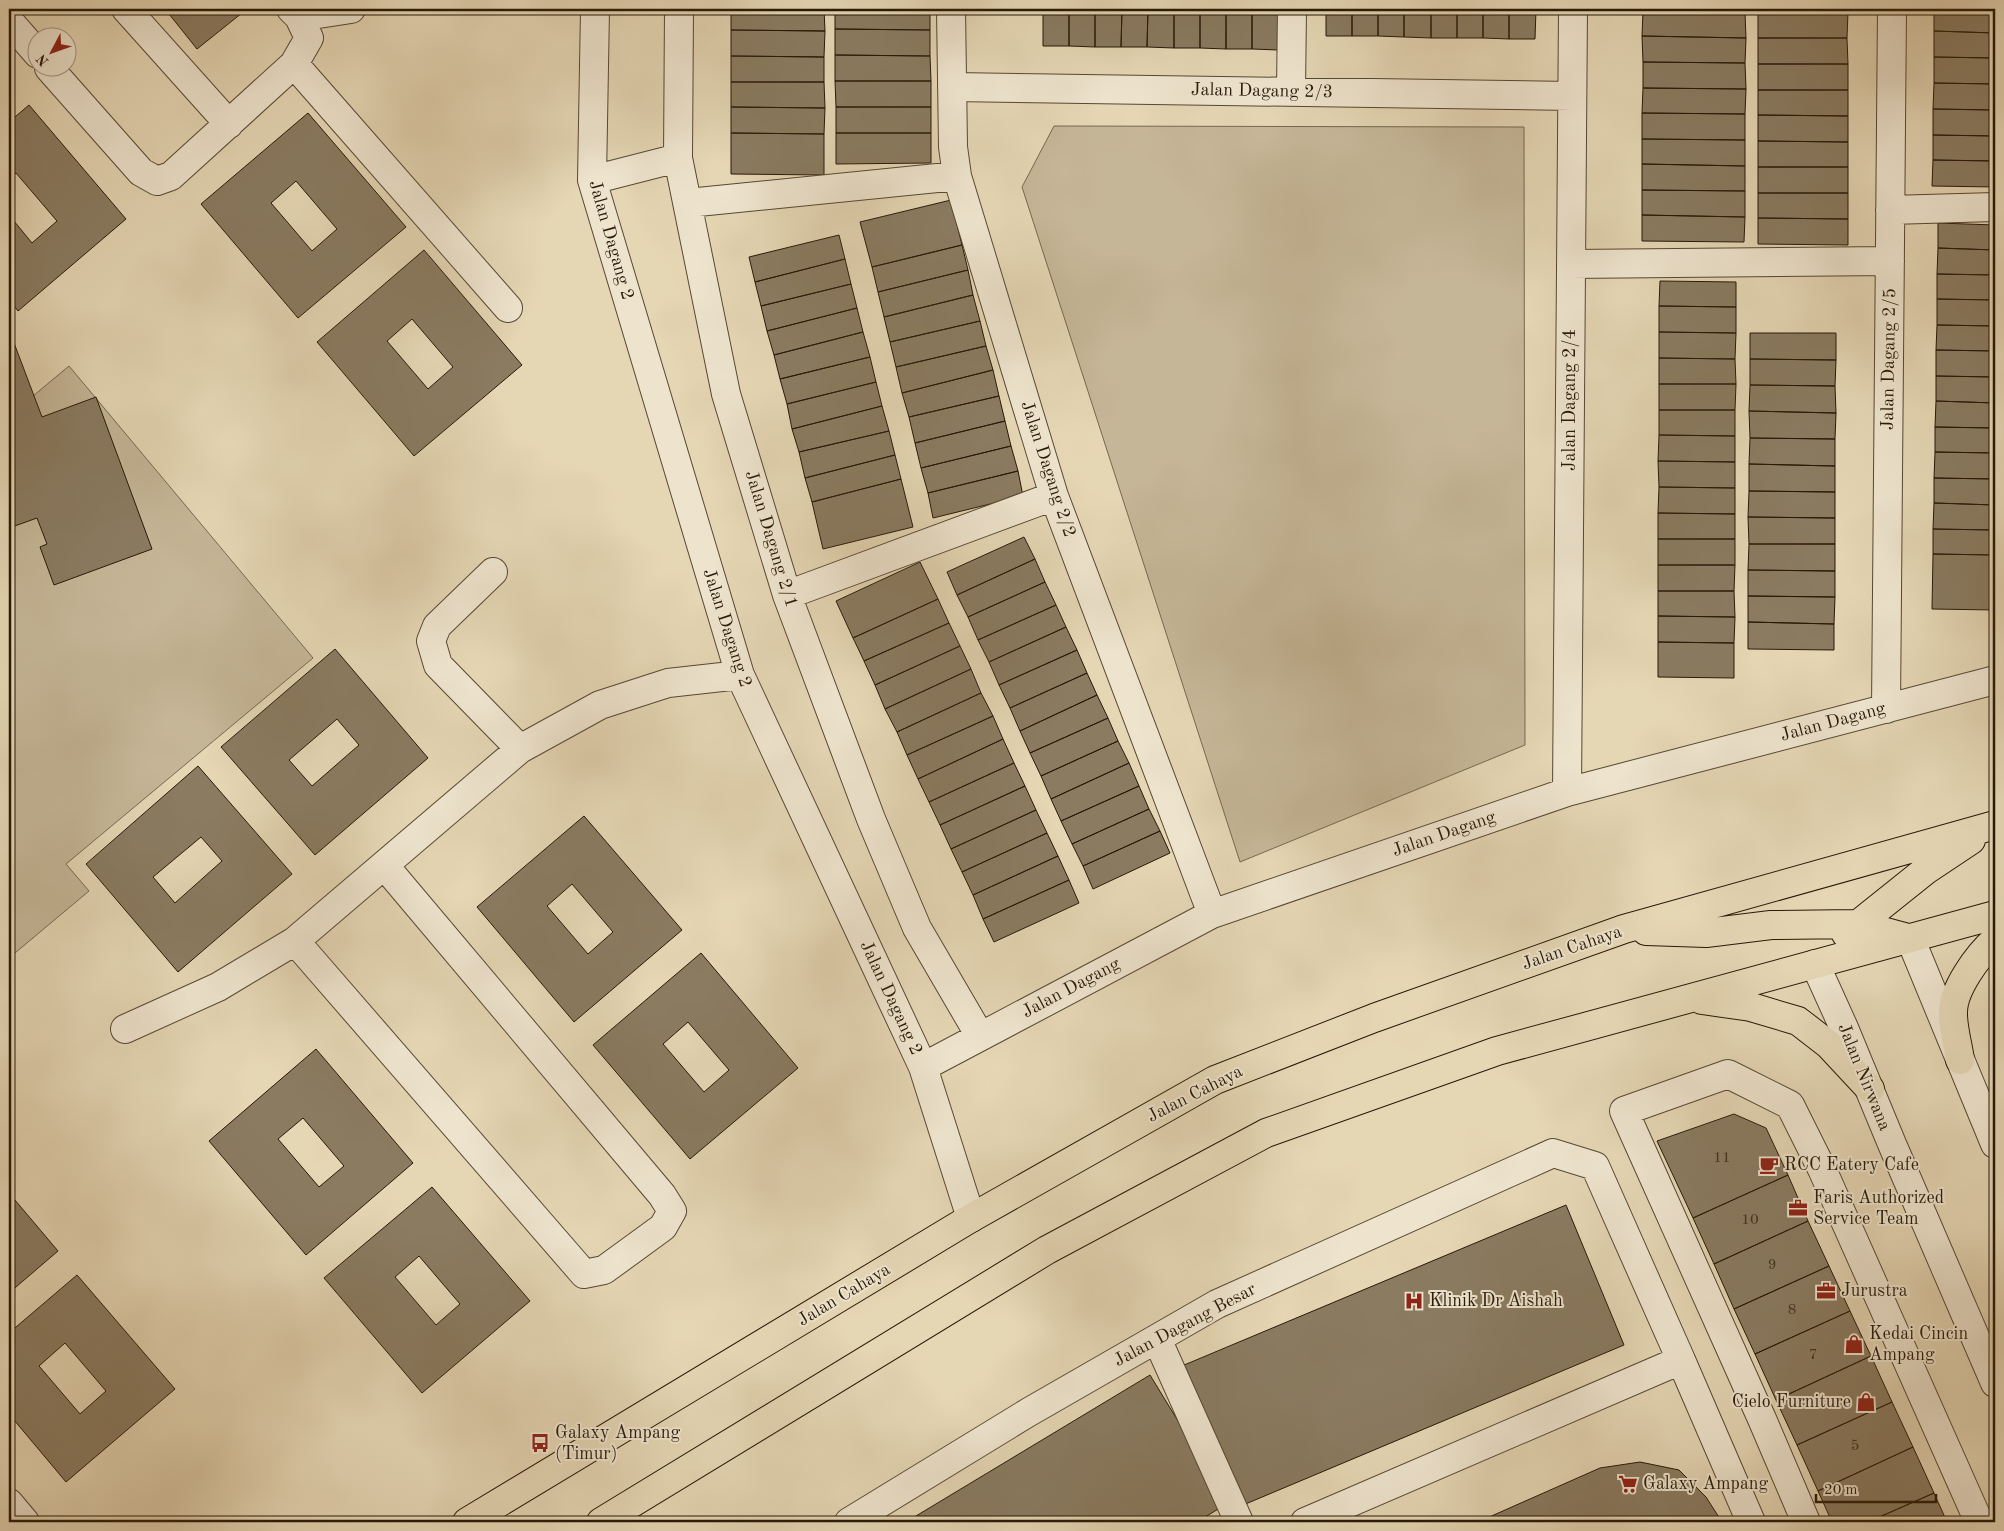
<svg xmlns="http://www.w3.org/2000/svg" width="2004" height="1531" viewBox="0 0 2004 1531" font-family="'Old Standard TT',serif">
  <style>
    .green { fill: #c5b697; stroke: #766850 }
    .building { fill: #8a7b61; stroke: #281908; fill-rule: evenodd }
    .lines { fill: none; stroke-linecap: round; stroke-linejoin: round }
    .minor-casing { stroke: #574833; stroke-width: 30 }
    .major-casing { stroke: #281908; stroke-width: 30 }
    .minor { stroke: #eee4ce; stroke-width: 28 }
    .major { stroke: #e5d6b4; stroke-width: 28 }
    .labels { text-anchor: middle; dominant-baseline: central; stroke-width: 4; stroke-linejoin: round; paint-order: stroke }
    .number-label { font-size: 15px; fill: #40321e }
    .street-label { font-size: 18px; fill: #281908; stroke: #eee4ce }
    .poi-label { font-size: 18px; fill: #281908; stroke: #eee4ce; text-anchor: start }
  </style>
  <rect width="100%" height="100%" fill="#e5d6b4"/>
  <filter id="stains"><feTurbulence type="fractalNoise" baseFrequency=".004" numOctaves="4"/><feColorMatrix values="0 0 0 0 .2 0 0 0 0 .09 0 0 0 0 .02 0 0 0 .5 -.17"/></filter>
  <radialGradient id="worn" r=".72"><stop offset=".6" stop-color="#630" stop-opacity="0"/><stop offset="1" stop-color="#630" stop-opacity=".3"/></radialGradient>
  <path class="green" d="M1054,126L1524,127L1525,745L1240,862L1022,187Z
    M69,366L313,658L66,864L89,891L9,958V416Z"/>
  <path class="building" d="M165,9H247L197,49Z
    M731,9H824L825,31L731,30Z
    M835,9H930V30L835,29Z
    M1043,9H1069V46H1043Z
    M1069,9H1095V47L1069,46Z
    M1095,9H1122L1121,47H1095Z
    M1122,9H1148L1147,47H1121Z
    M1148,9H1174V48L1147,47Z
    M1174,9H1200V48H1174Z
    M1200,9H1226V49L1200,48Z
    M1226,9H1252V49H1226Z
    M1252,9H1278V50L1252,49Z
    M1326,9H1352V36H1326Z
    M1352,9H1378V36H1352Z
    M1378,9H1404V37L1378,36Z
    M1404,9H1431V38L1404,37Z
    M1431,9H1457V38H1431Z
    M1457,9H1483V38H1457Z
    M1483,9H1509V39L1483,38Z
    M1509,9H1536L1535,39H1509Z
    M1643,9H1746L1745,13L1643,11Z
    M1758,9H1848V12H1758Z
    M1934,9H1995V33L1934,31Z
    M1643,11L1745,13L1746,38L1642,36Z
    M1758,12H1848L1847,38H1758Z
    M835,29L930,30V56L835,55Z
    M731,30L825,31L824,57L731,56Z
    M1934,31L1995,33V58L1934,57Z
    M1642,36L1746,38L1745,63L1643,62Z
    M1758,38H1847L1848,64H1758Z
    M835,55L930,56L931,81H835Z
    M731,56L824,57V82H731Z
    M1934,57L1995,58V84L1934,83Z
    M1643,62L1745,63L1746,89L1643,88Z
    M1758,64H1848V90H1758Z
    M835,81H931V107H836Z
    M731,82H824L825,108L731,107Z
    M1934,83L1995,84V110L1933,109Z
    M1643,88L1746,89L1745,114L1642,113Z
    M1758,90H1848V116L1758,115Z
    M29,105L126,219L18,311L9,299V215L32,243L57,221L16,173L9,180V122Z
    M731,107L825,108L824,134L731,133Z
    M836,107H931V133H836Z
    M1933,109L1995,110V136L1933,135Z
    M308,113L406,227L298,318L201,204ZM296,181L337,229L312,251L271,203Z
    M1642,113L1745,114V140L1642,139Z
    M1758,115L1848,116V142L1758,141Z
    M731,133L824,134V175L731,174Z
    M836,133H931V163L836,164Z
    M1933,135L1995,136V161L1933,160Z
    M1642,139L1745,140V166L1642,164Z
    M1758,141L1848,142V167H1758Z
    M1933,160L1995,161V187L1932,186Z
    M1642,164L1745,166V191L1642,190Z
    M1758,167H1848V193H1758Z
    M1642,190L1745,191V217L1642,215Z
    M1758,193H1848V219L1758,218Z
    M951,200L962,245L872,267L860,222Z
    M1642,215L1745,217L1744,242L1642,241Z
    M1758,218L1848,219V245L1758,244Z
    M1938,223L1995,225V250L1938,248Z
    M839,235L845,259L755,282L749,257Z
    M962,245L968,270L878,292L872,267Z
    M1938,248L1995,250V275L1937,274Z
    M424,250L522,365L414,456L317,342ZM412,319L453,367L428,389L387,341Z
    M845,259L851,284L761,306L755,282Z
    M968,270L973,295L884,317L878,292Z
    M1937,274L1995,275V300L1937,299Z
    M1660,281L1736,282V307L1659,306Z
    M851,284L857,308L767,331L761,306Z
    M973,295L980,321L890,342L884,317Z
    M1937,299L1995,300V326L1937,325Z
    M1659,306L1736,307V333L1659,332Z
    M857,308L863,332L774,355L767,331Z
    M980,321L986,346L896,367L890,342Z
    M1937,325L1995,326V351L1936,350Z
    M863,332L870,357L780,379L774,355Z
    M1659,332L1736,333L1735,359L1659,358Z
    M1750,333H1836V360L1750,359Z
    M11,335L42,417L96,397L152,549L54,585L40,547L47,544L37,518L9,528V336Z
    M986,346L993,370L902,393L896,367Z
    M1936,350L1995,351V377L1936,376Z
    M870,357L876,382L787,404L780,379Z
    M1659,358L1735,359L1736,384H1659Z
    M1750,359L1836,360L1835,386L1750,385Z
    M993,370L999,396L909,417L902,393Z
    M1936,376L1995,377V403L1936,401Z
    M876,382L882,406L792,429L787,404Z
    M1659,384H1736L1735,410H1659Z
    M1750,385L1835,386L1836,413L1749,411Z
    M999,396L1005,421L915,443L909,417Z
    M1936,401L1995,403V428L1935,427Z
    M882,406L889,431L799,452L792,429Z
    M1659,410H1735V436L1659,435Z
    M1749,411L1836,413L1835,439L1750,438Z
    M1005,421L1011,446L921,468L915,443Z
    M1935,427L1995,428V453L1935,452Z
    M889,431L895,455L805,478L799,452Z
    M1659,435L1735,436V462L1658,461Z
    M1750,438L1835,439V466L1749,464Z
    M1011,446L1018,471L928,493L921,468Z
    M1935,452L1995,453V479L1934,478Z
    M895,455L901,479L812,502L805,478Z
    M1658,461L1735,462V488L1659,487Z
    M1749,464L1835,466V492L1749,491Z
    M1018,471L1023,496L933,518L928,493Z
    M1934,478L1995,479V505L1934,503Z
    M901,479L913,527L823,549L812,502Z
    M1659,487L1735,488V514L1658,513Z
    M1749,491L1835,492V518L1748,517Z
    M1934,503L1995,505V530L1933,529Z
    M1658,513L1735,514V539H1658Z
    M1748,517L1835,518V544H1749Z
    M1933,529L1995,530V555L1933,554Z
    M1024,537L1035,559L957,595L947,572Z
    M1658,539H1735V565H1658Z
    M1749,544H1835V571L1748,570Z
    M1933,554L1995,555V610L1932,609Z
    M1035,559L1045,582L968,617L957,595Z
    M920,562L938,599L853,638L836,601Z
    M1658,565H1735L1734,591H1658Z
    M1748,570L1835,571V597L1748,596Z
    M1045,582L1056,605L978,640L968,617Z
    M1658,591H1734L1735,617L1658,616Z
    M1748,596L1835,597L1834,624L1748,622Z
    M938,599L949,623L864,661L853,638Z
    M1056,605L1066,627L989,662L978,640Z
    M1658,616L1735,617L1734,643L1658,642Z
    M1748,622L1834,624V650L1748,649Z
    M949,623L960,646L875,685L864,661Z
    M1066,627L1077,650L999,685L989,662Z
    M1658,642L1734,643V678L1658,677Z
    M960,646L971,669L885,709L875,685Z
    M335,649L428,758L315,855L221,747ZM337,719L359,745L312,786L289,760Z
    M1077,650L1087,673L1010,708L999,685Z
    M971,669L981,693L897,732L885,709Z
    M1087,673L1097,695L1020,731L1010,708Z
    M981,693L993,716L907,755L897,732Z
    M1097,695L1108,718L1030,753L1020,731Z
    M993,716L1003,739L918,779L907,755Z
    M1108,718L1118,741L1041,776L1030,753Z
    M1003,739L1014,763L929,802L918,779Z
    M1118,741L1129,763L1051,799L1041,776Z
    M1014,763L1025,786L940,825L929,802Z
    M1129,763L1139,786L1061,821L1051,799Z
    M198,766L292,874L178,972L86,864ZM201,837L222,861L175,903L153,877Z
    M1025,786L1036,810L951,849L940,825Z
    M1139,786L1149,809L1072,844L1061,821Z
    M1149,809L1160,831L1083,866L1072,844Z
    M1036,810L1047,833L962,872L951,849Z
    M584,816L682,930L574,1022L477,907ZM572,884L613,932L588,954L547,906Z
    M1160,831L1170,853L1093,889L1083,866Z
    M1047,833L1058,856L973,895L962,872Z
    M1058,856L1069,880L983,919L973,895Z
    M1069,880L1079,903L994,942L983,919Z
    M701,953L798,1068L690,1159L593,1045ZM688,1022L729,1070L704,1092L663,1044Z
    M316,1049L413,1163L306,1255L209,1141ZM303,1118L344,1166L319,1187L278,1139Z
    M1734,1114L1766,1128L1788,1175L1693,1218L1657,1141Z
    M1788,1175L1808,1221L1714,1264L1693,1218Z
    M432,1187L530,1301L422,1393L324,1278ZM419,1256L460,1304L436,1325L395,1277Z
    M9,1193L58,1251L9,1293Z
    M1566,1205L1624,1345L1236,1508L1177,1368Z
    M1808,1221L1829,1266L1734,1309L1714,1264Z
    M1829,1266L1850,1311L1755,1354L1734,1309Z
    M77,1275L175,1389L66,1482L9,1414V1333ZM65,1343L106,1391L80,1414L39,1366Z
    M1850,1311L1871,1356L1776,1400L1755,1354Z
    M1871,1356L1892,1402L1797,1445L1776,1400Z
    M1150,1375L1228,1503L1197,1522H906Z
    M1892,1402L1913,1447L1818,1491L1797,1445Z
    M1913,1447L1934,1493L1868,1522H1832L1818,1491Z
    M1640,1462L1679,1470L1706,1497L1722,1522H1478L1600,1468Z
    M1934,1493L1947,1522H1868Z"/>
  <g class="lines">
    <g class="minor-casing">
      <path id="minor" d="M126,9L229,124
        M595,9L592,180L740,675L923,1067L971,1218
        M679,9L678,158L726,394L787,595L871,819L917,928L980,1036
        M951,9L953,147L957,176L1054,496L1212,914
        M299,17L351,9
        M9,21L38,54
        M294,64L508,308
        M49,68L141,172L157,181L171,176L294,64L309,38L299,17L291,9
        M952,87L1572,96
        M1291,91L1292,9
        M592,180L678,158
        M688,203L957,176
        M1890,210L1995,207
        M1571,264L1890,261
        M493,572L437,626L431,641L438,665L520,749
        M787,595L1054,496
        M1886,709L1892,9
        M1567,792L1573,9
        M1910,938L1995,1144
        M295,941L584,1274L604,1270L663,1227L672,1211L662,1195L384,865
        M1815,964L1844,1028L1892,1144L1995,1383
        M125,1029L218,987L295,941L520,749L600,705L668,683L740,675
        M923,1067L1212,914L1567,792L1995,680
        M1157,1339L1239,1522
        M1681,1360L1751,1522
        M9,1503L25,1522
        M849,1522L1029,1412L1217,1304L1553,1153L1595,1166L1681,1360L1305,1522
        M1806,1522L1762,1419L1624,1111L1728,1074L1790,1105L1822,1169L1979,1522"/>
    </g>
    <g class="major-casing">
      <path id="major" d="M1646,931L1706,933L1771,925L1856,924L1908,938
        M1846,934L1926,870L1971,840
        M1702,1000L1751,1007L1798,1021L1829,1045L1870,1089
        M1960,1060C1958,1045 1953,1029 1953,1014C1952,990 1978,955 1995,940
        M467,1522L971,1218L1215,1080L1374,1018L1624,929L1995,825
        M601,1522L1047,1250L1266,1133L1497,1051L1995,915"/>
    </g>
    <use href="#minor" class="minor"/>
    <use href="#major" class="major"/>
  </g>
  <defs>
    <g id="cafe-bare" transform="scale(1.5)"><path d="M-5.5-4.5H6V0H3Q3 3.5 0 3.5H-2.5Q-5.5 3.5-5.5 0ZM3-3.2v2h1.7v-2ZM-6 4.5H4V6H-6Z" fill="#8f2418" stroke="#eee4ce" stroke-width="2.5" paint-order="stroke"/></g>
    <g id="office-bare" transform="scale(1.5)"><path d="M-6-3h4V-5.5h4V-3h4V5H-6ZM-1-4.5V-3h2v-1.5ZM-6 0V1H6V0Z" fill="#8f2418" stroke="#eee4ce" stroke-width="2.5" paint-order="stroke"/></g>
    <g id="hospital-bare" transform="scale(1.5)"><path d="M-5-5h3v3.5h4V-5h3V5h-3V1.5h-4V5h-3Z" fill="#8f2418" stroke="#eee4ce" stroke-width="2.5" paint-order="stroke"/></g>
    <g id="shop-bare" transform="scale(1.5)"><path d="M-5-2.5h2.3a2.7 3.5 0 0 1 5.4 0H5L5.5 6h-11ZM-1.5-2.5h3a1.5 2.3 0 0 0-3 0Z" fill="#8f2418" stroke="#eee4ce" stroke-width="2.5" paint-order="stroke"/></g>
    <g id="bus-bare" transform="scale(1.5)"><path d="M-5-6H5V4H4V6H2V4H-2V6H-4V4H-5ZM-3.5-4V0h7V-4ZM-3.5 1.2v1.5H-2V1.2ZM2 1.2v1.5H3.5V1.2Z" fill="#8f2418" stroke="#eee4ce" stroke-width="2.5" paint-order="stroke"/></g>
    <g id="supermarket-bare" transform="scale(1.5)"><path d="M-6-5.5h2.5l.6 2H6L4.5 2H-2.5L-4.4-4H-6ZM-1.5 3.2a1.3 1.3 0 1 0 .1 0ZM3 3.2a1.3 1.3 0 1 0 .1 0Z" fill="#8f2418" stroke="#eee4ce" stroke-width="2.5" paint-order="stroke"/></g>
  </defs>
  <g fill-rule="evenodd">
    <use href="#cafe-bare" x="1769" y="1165"/>
    <use href="#office-bare" x="1798" y="1208"/>
    <use href="#office-bare" x="1826" y="1291"/>
    <use href="#hospital-bare" x="1414" y="1301"/>
    <use href="#shop-bare" x="1854" y="1344"/>
    <use href="#shop-bare" x="1866" y="1402"/>
    <use href="#bus-bare" x="540" y="1443"/>
    <use href="#supermarket-bare" x="1628" y="1484"/>
  </g>
  <g class="labels">
    <g class="number-label">
      <text x="1722" y="1158">11</text>
      <text x="1750" y="1220">10</text>
      <text x="1772" y="1265">9</text>
      <text x="1792" y="1310">8</text>
      <text x="1813" y="1355">7</text>
      <text x="1855" y="1446">5</text>
    </g>
    <g class="street-label">
      <text transform="translate(1262 91) rotate(1)">Jalan Dagang 2/3</text>
      <text transform="translate(611 240) rotate(74)">Jalan Dagang 2</text>
      <text transform="translate(1889 359) rotate(-89)">Jalan Dagang 2/5</text>
      <text transform="translate(1570 400) rotate(-90)">Jalan Dagang 2/4</text>
      <text transform="translate(1048 469) rotate(72)">Jalan Dagang 2/2</text>
      <text transform="translate(771 539) rotate(73)">Jalan Dagang 2/1</text>
      <text transform="translate(727 628) rotate(72)">Jalan Dagang 2</text>
      <text transform="translate(1833 722) rotate(-15)">Jalan Dagang</text>
      <text transform="translate(1444 834) rotate(-19)">Jalan Dagang</text>
      <text transform="translate(1572 948) rotate(-19)">Jalan Cahaya</text>
      <text transform="translate(1071 988) rotate(-28)">Jalan Dagang</text>
      <text transform="translate(891 998) rotate(65)">Jalan Dagang 2</text>
      <text transform="translate(1864 1077) rotate(68)">Jalan Nirwana</text>
      <text transform="translate(1195 1094) rotate(-27)">Jalan Cahaya</text>
      <text transform="translate(844 1295) rotate(-31)">Jalan Cahaya</text>
      <text transform="translate(1185 1325) rotate(-28)">Jalan Dagang Besar</text>
    </g>
    <g class="poi-label">
      <text x="1784" y="1165">RCC Eatery Cafe</text>
      <text x="1813" y="1198">Faris Authorized<tspan x="1813" dy="21">Service Team</tspan></text>
      <text x="1841" y="1291">Jurustra</text>
      <text x="1429" y="1301">Klinik Dr Aishah</text>
      <text x="1869" y="1334">Kedai Cincin<tspan x="1869" dy="21">Ampang</tspan></text>
      <text x="1851" y="1402" text-anchor="end">Cielo Furniture</text>
      <text x="555" y="1433">Galaxy Ampang<tspan x="555" dy="21">(Timur)</tspan></text>
      <text x="1643" y="1484">Galaxy Ampang</text>
    </g>
  </g>
  <rect width="2004" height="1531" fill="none" stroke="#e5d6b4" stroke-width="30"/>
  <rect x="10" y="10" width="1984" height="1511" fill="none" stroke="#281908" stroke-width="2.5"/>
  <rect x="15" y="15" width="1974" height="1501" fill="none" stroke="#281908"/>
  <g transform="translate(52 52) rotate(229)"><circle r="24" fill="#eee4ce" stroke="#9f937f"/>
  <path d="M0-4L9 19L0 12L-9 19Z" fill="#8f2418"/>
  <text y="-8" font-size="14" font-weight="bold" text-anchor="middle" fill="#281908">N</text>
  </g>
  <path d="M1816 1494v8h120v-8" fill="none" stroke="#281908" stroke-width="2.5"/>
  <text x="1824" y="1494" font-size="15" fill="#281908" stroke="#eee4ce" stroke-width="4" paint-order="stroke">20 m</text>
  <rect width="100%" height="100%" filter="url(#stains)"/>
  <rect width="100%" height="100%" fill="url(#worn)"/>
</svg>
